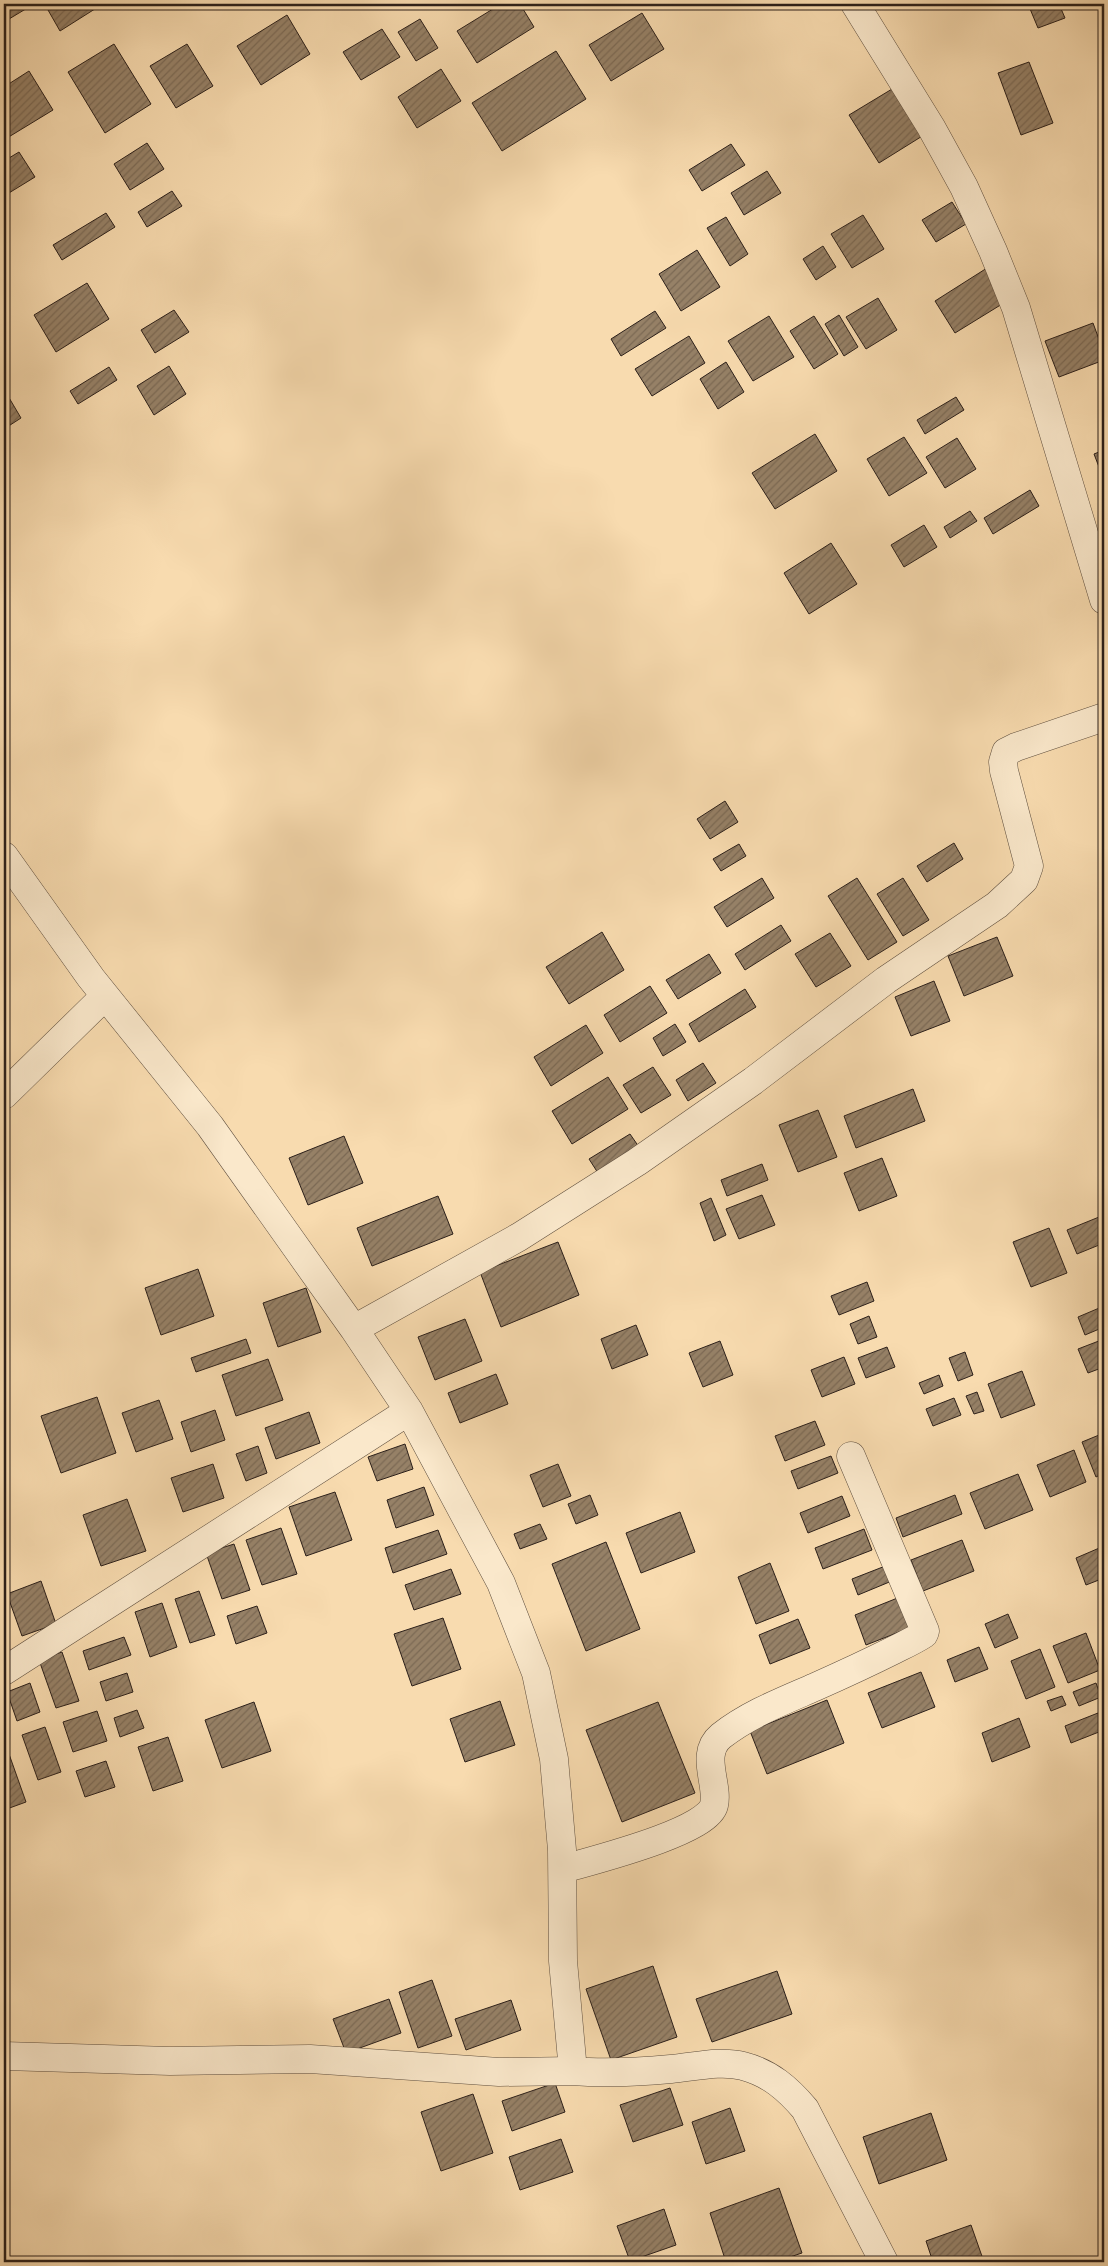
<svg xmlns="http://www.w3.org/2000/svg" width="1108" height="2266" viewBox="0 0 1108 2266" font-family="'Libre Bodoni',serif">
  <style>
    .building { fill: url(#building-hatch); stroke: #2c201a }
    .lines { fill: none; stroke-linecap: round; stroke-linejoin: round }
    .minor-casing { stroke: #5f4f3f; stroke-width: 29 }
    .minor { stroke: #fae8cb; stroke-width: 28 }
  </style>
  <defs>
    <pattern id="building-hatch" width="6" height="6" patternUnits="userSpaceOnUse" patternTransform="scale(1.25)"><rect width="6" height="6" fill="#968167"/><path d="M-1 1l2-2M0 6l6-6M5 7l2-2" fill="none" stroke="#7b6954"/></pattern>
  </defs>
  <rect width="100%" height="100%" fill="#f8dbaf"/>
  <filter id="stains"><feTurbulence type="fractalNoise" baseFrequency=".004" numOctaves="4"/><feColorMatrix values="0 0 0 0 .2 0 0 0 0 .09 0 0 0 0 .02 0 0 0 .5 -.17"/></filter>
  <radialGradient id="worn" r=".72"><stop offset=".6" stop-color="#630" stop-opacity="0"/><stop offset="1" stop-color="#630" stop-opacity=".3"/></radialGradient>
  <path class="building" d="M4,4H34L4,22Z
    M58,4H96L98,7L60,31L48,10Z
    M501,4H520L534,27L477,63L457,31Z
    M1028,4H1059L1065,18L1038,28Z
    M642,13L664,49L611,81L589,45Z
    M287,15L310,54L261,85L237,46Z
    M420,19L438,48L416,61L398,32Z
    M382,29L400,57L361,80L343,52Z
    M114,44L151,104L105,133L68,72Z
    M187,44L213,86L176,108L150,66Z
    M556,51L586,99L502,151L472,103Z
    M1029,62L1053,123L1021,135L998,73Z
    M441,69L461,101L417,128L398,97Z
    M29,71L53,110L7,138L4,132V87Z
    M902,83L932,130L879,163L849,115Z
    M147,143L164,169L130,190L114,164Z
    M731,144L745,165L702,191L689,170Z
    M19,152L35,177L4,196V161Z
    M767,171L781,193L744,215L731,193Z
    M172,191L182,206L147,227L138,212Z
    M952,202L966,224L936,242L922,220Z
    M106,213L115,227L62,260L53,245Z
    M863,215L884,249L852,268L831,234Z
    M726,217L748,254L730,266L707,228Z
    M823,246L836,267L816,280L803,259Z
    M697,250L720,287L681,311L659,274Z
    M987,268L1007,301L955,333L935,301Z
    M87,283L109,319L56,352L34,315Z
    M878,298L897,330L866,349L846,317Z
    M174,310L189,332L155,353L141,330Z
    M655,311L666,328L621,356L611,339Z
    M839,315L858,347L844,356L825,324Z
    M769,316L794,357L753,381L728,341Z
    M814,316L838,354L814,369L790,331Z
    M1093,323L1104,353V360L1059,377L1045,341Z
    M689,336L705,363L652,396L635,369Z
    M726,362L744,392L718,409L700,379Z
    M169,366L186,394L154,415L137,386Z
    M109,367L117,380L78,404L70,391Z
    M8,396L21,418L4,429V399Z
    M956,397L964,410L925,434L917,420Z
    M815,434L837,471L775,509L752,473Z
    M904,437L927,473L889,496L867,459Z
    M957,438L976,469L945,488L926,457Z
    M1104,450V480L1094,454Z
    M1030,490L1039,506L993,534L984,518Z
    M970,511L977,521L950,538L944,527Z
    M924,525L937,547L904,567L891,545Z
    M831,543L857,584L809,614L784,573Z
    M725,801L738,822L710,839L697,819Z
    M954,843L963,859L927,882L917,866Z
    M739,844L746,856L721,871L713,859Z
    M762,878L774,898L727,927L714,907Z
    M857,878L897,942L868,960L828,896Z
    M903,878L929,920L903,936L877,894Z
    M781,925L791,941L745,970L735,954Z
    M602,932L624,970L569,1004L546,967Z
    M830,933L851,966L816,987L795,954Z
    M997,937L1013,976L964,996L948,956Z
    M709,954L721,973L678,999L666,980Z
    M934,981L950,1021L911,1036L895,997Z
    M650,986L667,1013L620,1042L604,1015Z
    M745,989L756,1007L699,1042L689,1024Z
    M675,1024L686,1042L663,1056L653,1038Z
    M586,1025L603,1053L551,1086L534,1057Z
    M703,1063L716,1083L688,1101L676,1080Z
    M653,1067L671,1095L641,1113L623,1085Z
    M608,1077L628,1109L572,1144L552,1111Z
    M913,1089L925,1121L856,1148L844,1116Z
    M818,1110L837,1157L798,1172L779,1125Z
    M630,1134L639,1147L598,1173L589,1159Z
    M344,1136L363,1183L308,1205L289,1158Z
    M882,1158L897,1196L859,1211L844,1173Z
    M762,1164L768,1180L727,1196L721,1180Z
    M762,1195L775,1225L739,1239L726,1209Z
    M438,1196L453,1234L372,1266L357,1228Z
    M711,1198L726,1235L714,1241L700,1203Z
    M1104,1215V1243L1077,1254L1067,1230Z
    M1049,1228L1067,1273L1031,1287L1013,1242Z
    M558,1242L579,1295L501,1327L480,1272Z
    M198,1269L214,1316L161,1335L145,1288Z
    M867,1282L874,1301L839,1315L831,1296Z
    M306,1288L321,1332L278,1347L263,1303Z
    M1104,1306V1327L1085,1335L1078,1317Z
    M869,1316L877,1337L858,1344L850,1324Z
    M465,1319L482,1361L435,1380L418,1337Z
    M636,1325L648,1355L612,1369L601,1339Z
    M246,1339L251,1353L196,1372L191,1358Z
    M1104,1339V1367L1088,1373L1078,1349Z
    M720,1341L733,1375L703,1387L689,1353Z
    M887,1347L895,1367L866,1378L858,1358Z
    M965,1352L973,1375L958,1381L949,1358Z
    M844,1357L855,1384L822,1397L811,1370Z
    M268,1359L283,1400L236,1416L222,1375Z
    M1022,1371L1035,1405L1001,1418L988,1384Z
    M496,1374L508,1404L460,1423L448,1393Z
    M939,1375L943,1386L924,1394L919,1383Z
    M977,1392L984,1411L974,1414L966,1396Z
    M97,1397L116,1453L61,1473L41,1416Z
    M954,1398L961,1415L933,1426L926,1409Z
    M159,1400L173,1439L136,1452L122,1413Z
    M215,1410L225,1440L191,1452L181,1422Z
    M309,1412L320,1443L276,1459L265,1428Z
    M815,1421L825,1445L785,1461L775,1436Z
    M1104,1433V1473L1096,1477L1082,1442Z
    M405,1444L413,1469L377,1481L368,1457Z
    M258,1446L267,1473L246,1481L236,1454Z
    M1074,1450L1086,1482L1050,1497L1037,1465Z
    M831,1456L838,1473L798,1489L791,1471Z
    M213,1464L224,1498L183,1512L171,1478Z
    M558,1464L571,1496L543,1507L530,1475Z
    M1018,1474L1033,1510L985,1529L970,1493Z
    M424,1487L434,1515L396,1528L387,1500Z
    M335,1492L352,1540L306,1556L289,1507Z
    M590,1495L598,1515L576,1524L568,1504Z
    M955,1495L962,1514L903,1537L896,1518Z
    M842,1496L850,1516L808,1533L800,1513Z
    M127,1499L146,1551L101,1566L83,1515Z
    M680,1512L695,1552L641,1573L626,1533Z
    M540,1524L547,1539L520,1549L514,1534Z
    M281,1528L297,1574L262,1585L246,1540Z
    M864,1529L872,1550L823,1569L815,1548Z
    M438,1530L447,1554L393,1573L385,1548Z
    M962,1540L974,1571L923,1591L911,1560Z
    M606,1542L640,1629L586,1651L552,1564Z
    M234,1544L250,1590L222,1599L206,1553Z
    M1104,1546V1578L1086,1585L1076,1558Z
    M770,1563L789,1611L756,1624L738,1577Z
    M893,1563L899,1578L858,1595L852,1579Z
    M451,1569L461,1594L414,1610L405,1585Z
    M41,1581L56,1624L22,1636L7,1594Z
    M199,1591L215,1635L190,1643L175,1599Z
    M900,1597L912,1627L866,1645L855,1615Z
    M162,1603L177,1647L150,1657L135,1612Z
    M257,1606L267,1633L236,1644L227,1616Z
    M1008,1614L1018,1638L995,1648L985,1624Z
    M443,1618L461,1669L412,1686L394,1634Z
    M798,1619L810,1648L770,1664L759,1635Z
    M4,1631L9,1647L4,1649Z
    M1086,1633L1100,1670L1068,1683L1053,1646Z
    M124,1637L131,1655L89,1670L83,1651Z
    M979,1647L988,1669L955,1682L947,1660Z
    M1040,1649L1055,1687L1026,1699L1011,1661Z
    M62,1652L79,1701L56,1708L39,1660Z
    M921,1672L935,1707L882,1728L868,1693Z
    M127,1673L133,1692L106,1701L100,1682Z
    M30,1683L40,1712L17,1721L7,1692Z
    M1096,1683L1101,1697L1079,1706L1073,1692Z
    M1062,1696L1066,1705L1051,1711L1047,1701Z
    M827,1700L844,1743L767,1774L750,1731Z
    M500,1701L515,1745L465,1762L450,1719Z
    M254,1702L271,1751L222,1768L205,1720Z
    M658,1702L695,1793L622,1822L586,1730Z
    M137,1710L144,1728L120,1737L114,1718Z
    M97,1711L107,1741L73,1752L63,1722Z
    M1098,1713L1104,1730L1071,1743L1065,1726Z
    M1019,1718L1030,1747L992,1762L982,1733Z
    M45,1727L61,1772L38,1780L22,1735Z
    M168,1737L183,1781L153,1791L138,1747Z
    M9,1754L26,1802L4,1810V1756Z
    M106,1761L115,1787L85,1797L76,1771Z
    M653,1966L677,2037L611,2060L586,1989Z
    M777,1971L792,2014L712,2042L696,1999Z
    M432,1980L452,2036L418,2048L399,1992Z
    M389,1999L401,2033L346,2053L333,2019Z
    M511,2000L521,2030L466,2050L455,2019Z
    M555,2083L565,2112L512,2131L502,2101Z
    M670,2088L683,2125L633,2142L620,2105Z
    M473,2094L493,2153L441,2171L421,2112Z
    M730,2108L745,2151L706,2164L692,2122Z
    M931,2113L947,2160L879,2184L863,2137Z
    M561,2139L573,2172L520,2190L509,2157Z
    M779,2188L802,2253L775,2262H726L710,2213Z
    M664,2209L676,2245L630,2261L617,2226Z
    M971,2225L984,2262H933L926,2241Z"/>
  <g class="lines">
    <g class="minor-casing">
      <path id="minor" d="M855,4L931,127L964,187L993,251L1016,308L1104,600
        M4,856L91,978L210,1126L354,1329L409,1411L501,1583L536,1673L554,1759L562,1850L563,1961L573,2071C606,2074 638,2072 671,2069C694,2067 721,2060 743,2066C770,2073 788,2089 805,2109L884,2262
        M4,1095L105,996
        M354,1329L519,1237L637,1162L753,1081L886,980L997,905L1024,880L1029,866L1004,771L1003,762L1006,752L1016,747L1104,717
        M4,1671L409,1411
        M563,1869C590,1861 708,1832 714,1805C719,1784 699,1754 721,1736C749,1714 783,1701 815,1687C842,1675 868,1663 894,1650C904,1645 915,1640 924,1634L925,1631L851,1456
        M4,2056L170,2061L310,2059L499,2072L573,2071"/>
    </g>
    <use href="#minor" class="minor"/>
  </g>
  <rect width="1108" height="2266" fill="none" stroke="#f8dbaf" stroke-width="20"/>
  <rect x="5" y="5" width="1098" height="2256" fill="none" stroke="#2c201a" stroke-width="2.5"/>
  <rect x="10" y="10" width="1088" height="2246" fill="none" stroke="#2c201a"/>
  <rect width="100%" height="100%" filter="url(#stains)"/>
  <rect width="100%" height="100%" fill="url(#worn)"/>
</svg>
